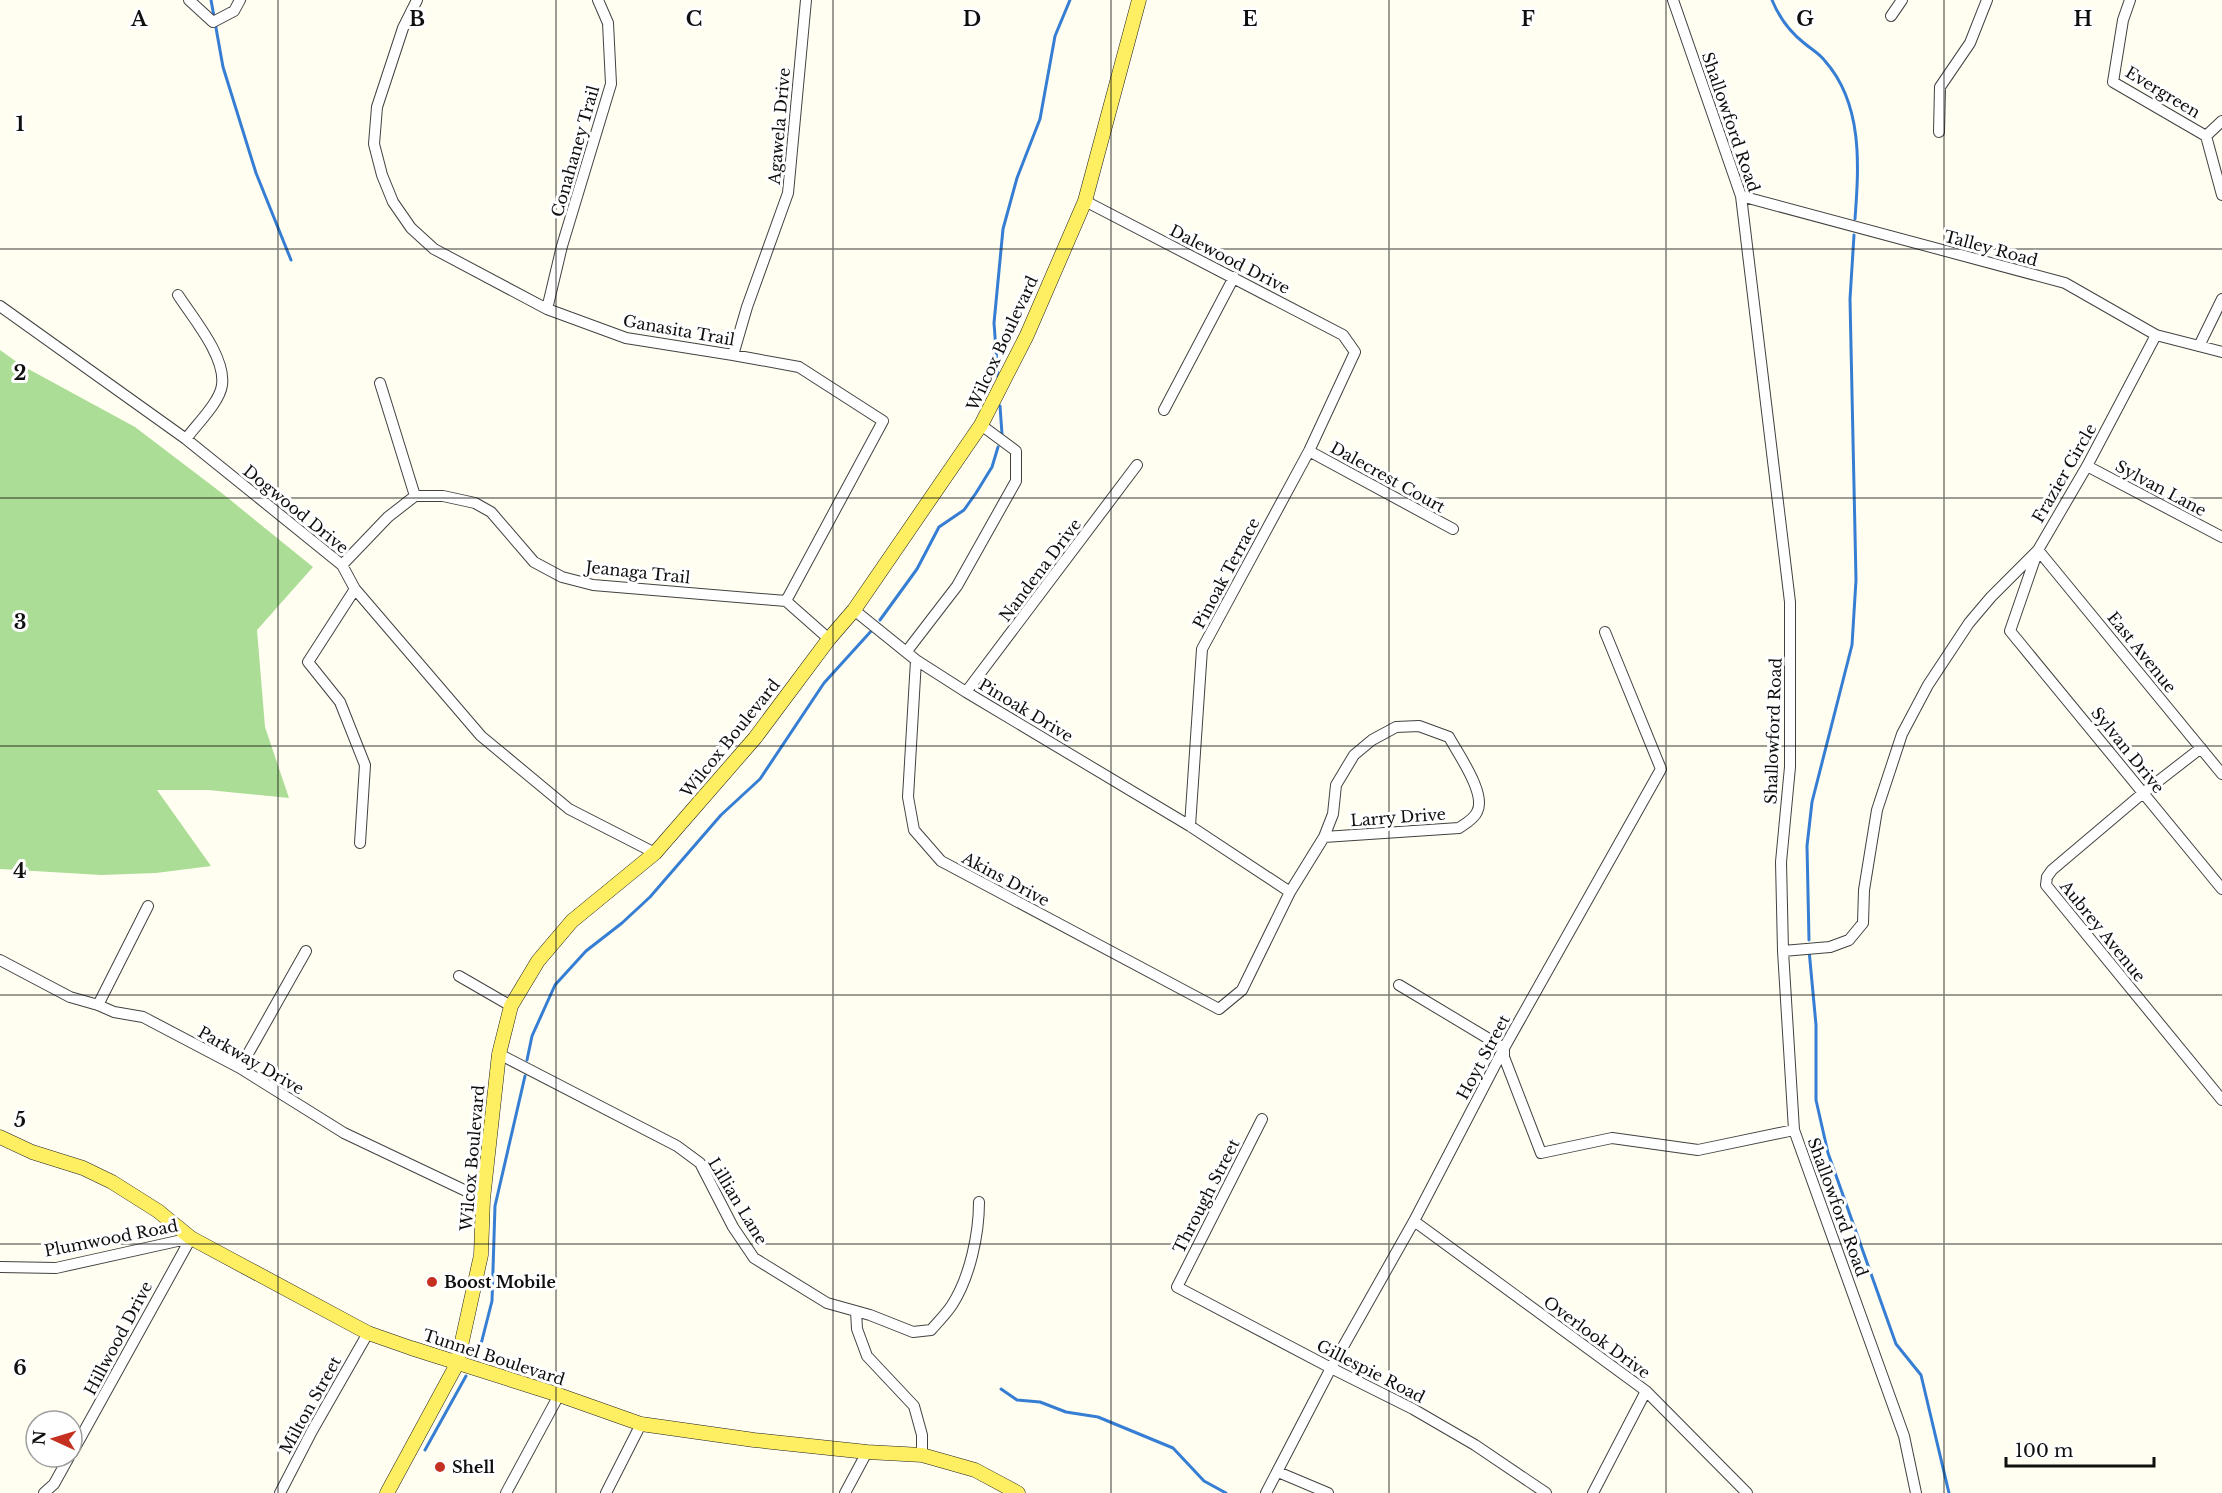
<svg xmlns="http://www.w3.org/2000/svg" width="2222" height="1493" viewBox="0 0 2222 1493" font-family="'Libre Baskerville',serif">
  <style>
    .forest { fill: #acdd96 }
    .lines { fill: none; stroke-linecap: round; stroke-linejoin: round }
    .stream { stroke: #367ed3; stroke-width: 3 }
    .minor-casing { stroke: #424242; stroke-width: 12 }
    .major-casing { stroke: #202020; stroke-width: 15 }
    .minor { stroke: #fff; stroke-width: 10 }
    .major { stroke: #feee62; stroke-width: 14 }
    .grid { fill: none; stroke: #0f0f0f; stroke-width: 1.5; stroke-opacity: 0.55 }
    .poi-dot { fill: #c63020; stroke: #fff; stroke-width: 2 }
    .labels { text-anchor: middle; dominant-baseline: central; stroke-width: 6; stroke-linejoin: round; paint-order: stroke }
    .street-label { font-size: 16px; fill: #0f0f0f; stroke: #fff }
    .poi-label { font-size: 16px; font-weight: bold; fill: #0f0f0f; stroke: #fff; text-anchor: start }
    .grid-label { font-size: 20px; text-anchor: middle; font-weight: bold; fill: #0f0f0f; stroke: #fff; stroke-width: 6; stroke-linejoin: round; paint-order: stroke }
  </style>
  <rect width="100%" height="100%" fill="#fffef1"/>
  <path class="forest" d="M0,350L21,365L135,427L223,494L313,567L257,630L265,727L289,798L208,790H157L211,866L156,873L101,875L0,869Z"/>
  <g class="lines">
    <path class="stream" d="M211,0L223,67L256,173L291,260
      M1772,0C1779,17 1790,32 1804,43C1811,49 1820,54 1825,61C1863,104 1859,165 1855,219
      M998,377L994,323L1003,229L1017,178L1040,119L1055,36L1070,0
      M1000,406L1002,434
      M880,620L917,569L939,527L964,510L976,493L992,467L998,447
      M1809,940L1807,846L1812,802L1852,645L1856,580L1850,299L1854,235
      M1809,950L1816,1025V1100L1828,1153L1896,1344L1921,1375L1949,1493
      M527,1060L532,1036L555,985L586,951L622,923L650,897L721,815L760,779L824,683L873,629
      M474,1360L480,1348L492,1301L495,1206L525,1076
      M1001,1389L1017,1400L1040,1402L1066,1412L1098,1417L1173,1448L1204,1481L1226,1493
      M425,1450L466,1376"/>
    <g class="minor-casing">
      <path id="minor" d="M189,0L213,22L234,11L240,0
        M417,0L403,28L377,107L374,144L382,175L393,202L411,228L434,249L547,309L626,338L733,355L799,367L883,421L786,601
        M1673,0L1741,196L1790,602V767L1781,862L1783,951L1794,1130L1904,1436L1916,1493
        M2130,0L2123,20L2113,82L2206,136
        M1891,16L1902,0
        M2222,121L2206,136L2222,195
        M1939,132L1940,87L1970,43L1987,0
        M1741,196L2065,283L2156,335L2222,352
        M1085,201L1343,335L1355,352L1309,451L1202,649L1190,826
        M178,295C193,318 226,357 222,385C220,402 196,425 186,439
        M0,306L186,439L342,565L355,589L481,736L569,809L655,853
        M547,309L562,246L611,84L608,23L598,0
        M2156,335L2087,466L2038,550L2010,631L2222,889
        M2199,346L2222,299
        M733,355L747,307L788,193L806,0
        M380,383L415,496
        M1164,410L1234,277
        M1309,451L1453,529
        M2087,466L2222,537
        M342,565L388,517L415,496H443L475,503L491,512L534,562L562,577L593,585L786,601L829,639
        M355,589L308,662L340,702L365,765L360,843
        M854,610L916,660L966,692L1190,826L1290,892
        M907,651L957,586L1016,481V451L981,425
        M916,660L908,797L914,830L941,861L1219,1009L1242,990L1290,892L1324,837
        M966,692L1137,465
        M1419,726L1449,737C1458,754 1487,794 1477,812C1474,819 1465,824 1459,828L1324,837L1333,814L1336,785L1354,755L1372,740L1396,727Z
        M2201,748L2143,793L2052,870L2047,877L2046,885L2222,1100
        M1783,951L1830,947L1849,940L1863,923L1864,890L1877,810L1902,734L1928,685L1969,623L1991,597L2038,550L2222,774
        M0,960L70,997L98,1005L114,1012L143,1017L240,1068L344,1133L483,1199
        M459,976L511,1006
        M1399,985L1504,1048V1057L1541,1153L1612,1138L1698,1150L1794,1130
        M98,1005L148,906
        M499,1054L677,1146L700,1163L733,1227L754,1258L827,1303L870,1315L913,1332L931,1330C938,1322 946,1314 952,1305C970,1277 979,1234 979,1202
        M240,1068L306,951
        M1262,1119L1177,1287L1331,1368L1413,1409L1475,1445L1546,1493
        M1414,1221L1646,1391L1747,1493
        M0,1267L56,1268L191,1238
        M856,1311L857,1329L867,1356L914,1406L922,1435V1455
        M72,1453L191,1238
        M1278,1472L1328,1493
        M44,1493L54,1484L69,1457
        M280,1493L312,1431L368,1333
        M506,1493L559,1395
        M606,1493L641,1424
        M845,1493L867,1452
        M1266,1493L1331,1368L1414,1221L1504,1048L1661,769L1605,632
        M1593,1493L1646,1391"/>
    </g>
    <g class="major-casing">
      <path id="major" d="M0,1137L32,1152L83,1168L112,1182L158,1211L191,1238L368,1333L411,1348L559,1395L641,1424L754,1440L867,1452L922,1455L975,1470L1018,1493
        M387,1493L457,1364L481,1255L483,1199L499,1054L511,1006L538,961L572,921L655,853L755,738L829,639L854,610L981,425L1027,335L1085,201L1139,0"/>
    </g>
    <use href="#minor" class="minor"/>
    <use href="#major" class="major"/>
  </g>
  <path class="grid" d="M278,0V1493M556,0V1493M833,0V1493M1111,0V1493M1389,0V1493M1666,0V1493M1944,0V1493M0,249H2222M0,498H2222M0,746H2222M0,995H2222M0,1244H2222"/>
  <g class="poi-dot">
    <circle cx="432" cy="1282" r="6"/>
    <circle cx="440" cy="1467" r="6"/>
  </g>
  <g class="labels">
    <g class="street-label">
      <text transform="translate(2163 92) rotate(31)">Evergreen</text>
      <text transform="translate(1731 122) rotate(71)">Shallowford Road</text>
      <text transform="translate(779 126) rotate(-85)">Agawela Drive</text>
      <text transform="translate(575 151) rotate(-74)">Conahaney Trail</text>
      <text transform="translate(1991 248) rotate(15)">Talley Road</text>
      <text transform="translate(1230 259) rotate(27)">Dalewood Drive</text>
      <text transform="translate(679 330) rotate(10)">Ganasita Trail</text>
      <text transform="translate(1002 343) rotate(-65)">Wilcox Boulevard</text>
      <text transform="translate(2064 473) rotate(-60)">Frazier Circle</text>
      <text transform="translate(1388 477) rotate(29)">Dalecrest Court</text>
      <text transform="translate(2161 488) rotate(28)">Sylvan Lane</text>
      <text transform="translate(296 509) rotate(39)">Dogwood Drive</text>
      <text transform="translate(1040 570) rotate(-53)">Nandena Drive</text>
      <text transform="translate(638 572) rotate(6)">Jeanaga Trail</text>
      <text transform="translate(1226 573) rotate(-62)">Pinoak Terrace</text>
      <text transform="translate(2142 652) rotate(51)">East Avenue</text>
      <text transform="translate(1026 710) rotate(31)">Pinoak Drive</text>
      <text transform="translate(1773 731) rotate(-88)">Shallowford Road</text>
      <text transform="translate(730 738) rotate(-51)">Wilcox Boulevard</text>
      <text transform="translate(2128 750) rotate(51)">Sylvan Drive</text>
      <text transform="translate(1398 817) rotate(-4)">Larry Drive</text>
      <text transform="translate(1006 879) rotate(28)">Akins Drive</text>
      <text transform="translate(2103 931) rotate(51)">Aubrey Avenue</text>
      <text transform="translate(1483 1057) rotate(-62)">Hoyt Street</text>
      <text transform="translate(251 1060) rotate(30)">Parkway Drive</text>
      <text transform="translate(472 1158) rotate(-85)">Wilcox Boulevard</text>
      <text transform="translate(1206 1196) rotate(-63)">Through Street</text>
      <text transform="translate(738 1201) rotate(59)">Lillian Lane</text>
      <text transform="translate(1838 1207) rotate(70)">Shallowford Road</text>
      <text transform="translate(111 1238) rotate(-11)">Plumwood Road</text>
      <text transform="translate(1597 1337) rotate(36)">Overlook Drive</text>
      <text transform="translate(118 1338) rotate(-62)">Hillwood Drive</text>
      <text transform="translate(494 1357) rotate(18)">Tunnel Boulevard</text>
      <text transform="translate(1371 1371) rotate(27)">Gillespie Road</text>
      <text transform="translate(310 1405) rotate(-61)">Milton Street</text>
    </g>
    <g class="poi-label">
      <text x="444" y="1282">Boost Mobile</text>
      <text x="452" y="1467">Shell</text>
    </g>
  </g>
  <g class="grid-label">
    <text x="139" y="26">A</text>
    <text x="417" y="26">B</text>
    <text x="694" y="26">C</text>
    <text x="972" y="26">D</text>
    <text x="1250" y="26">E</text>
    <text x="1528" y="26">F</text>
    <text x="1805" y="26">G</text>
    <text x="2083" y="26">H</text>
    <text x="20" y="131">1</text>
    <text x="20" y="380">2</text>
    <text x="20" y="629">3</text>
    <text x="20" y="878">4</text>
    <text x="20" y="1127">5</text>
    <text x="20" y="1375">6</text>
  </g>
  <g transform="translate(54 1439) rotate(274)"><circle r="28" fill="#ffffff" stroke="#9f9f9f" stroke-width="1.5"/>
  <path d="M0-4.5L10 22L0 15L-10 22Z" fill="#c63020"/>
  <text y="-9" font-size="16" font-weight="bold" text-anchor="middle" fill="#0f0f0f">N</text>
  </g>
  <path d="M2006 1457v9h148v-9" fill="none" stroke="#0f0f0f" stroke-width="3"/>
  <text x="2015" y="1457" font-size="18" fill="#0f0f0f" stroke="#ffffff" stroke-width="4.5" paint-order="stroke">100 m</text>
</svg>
